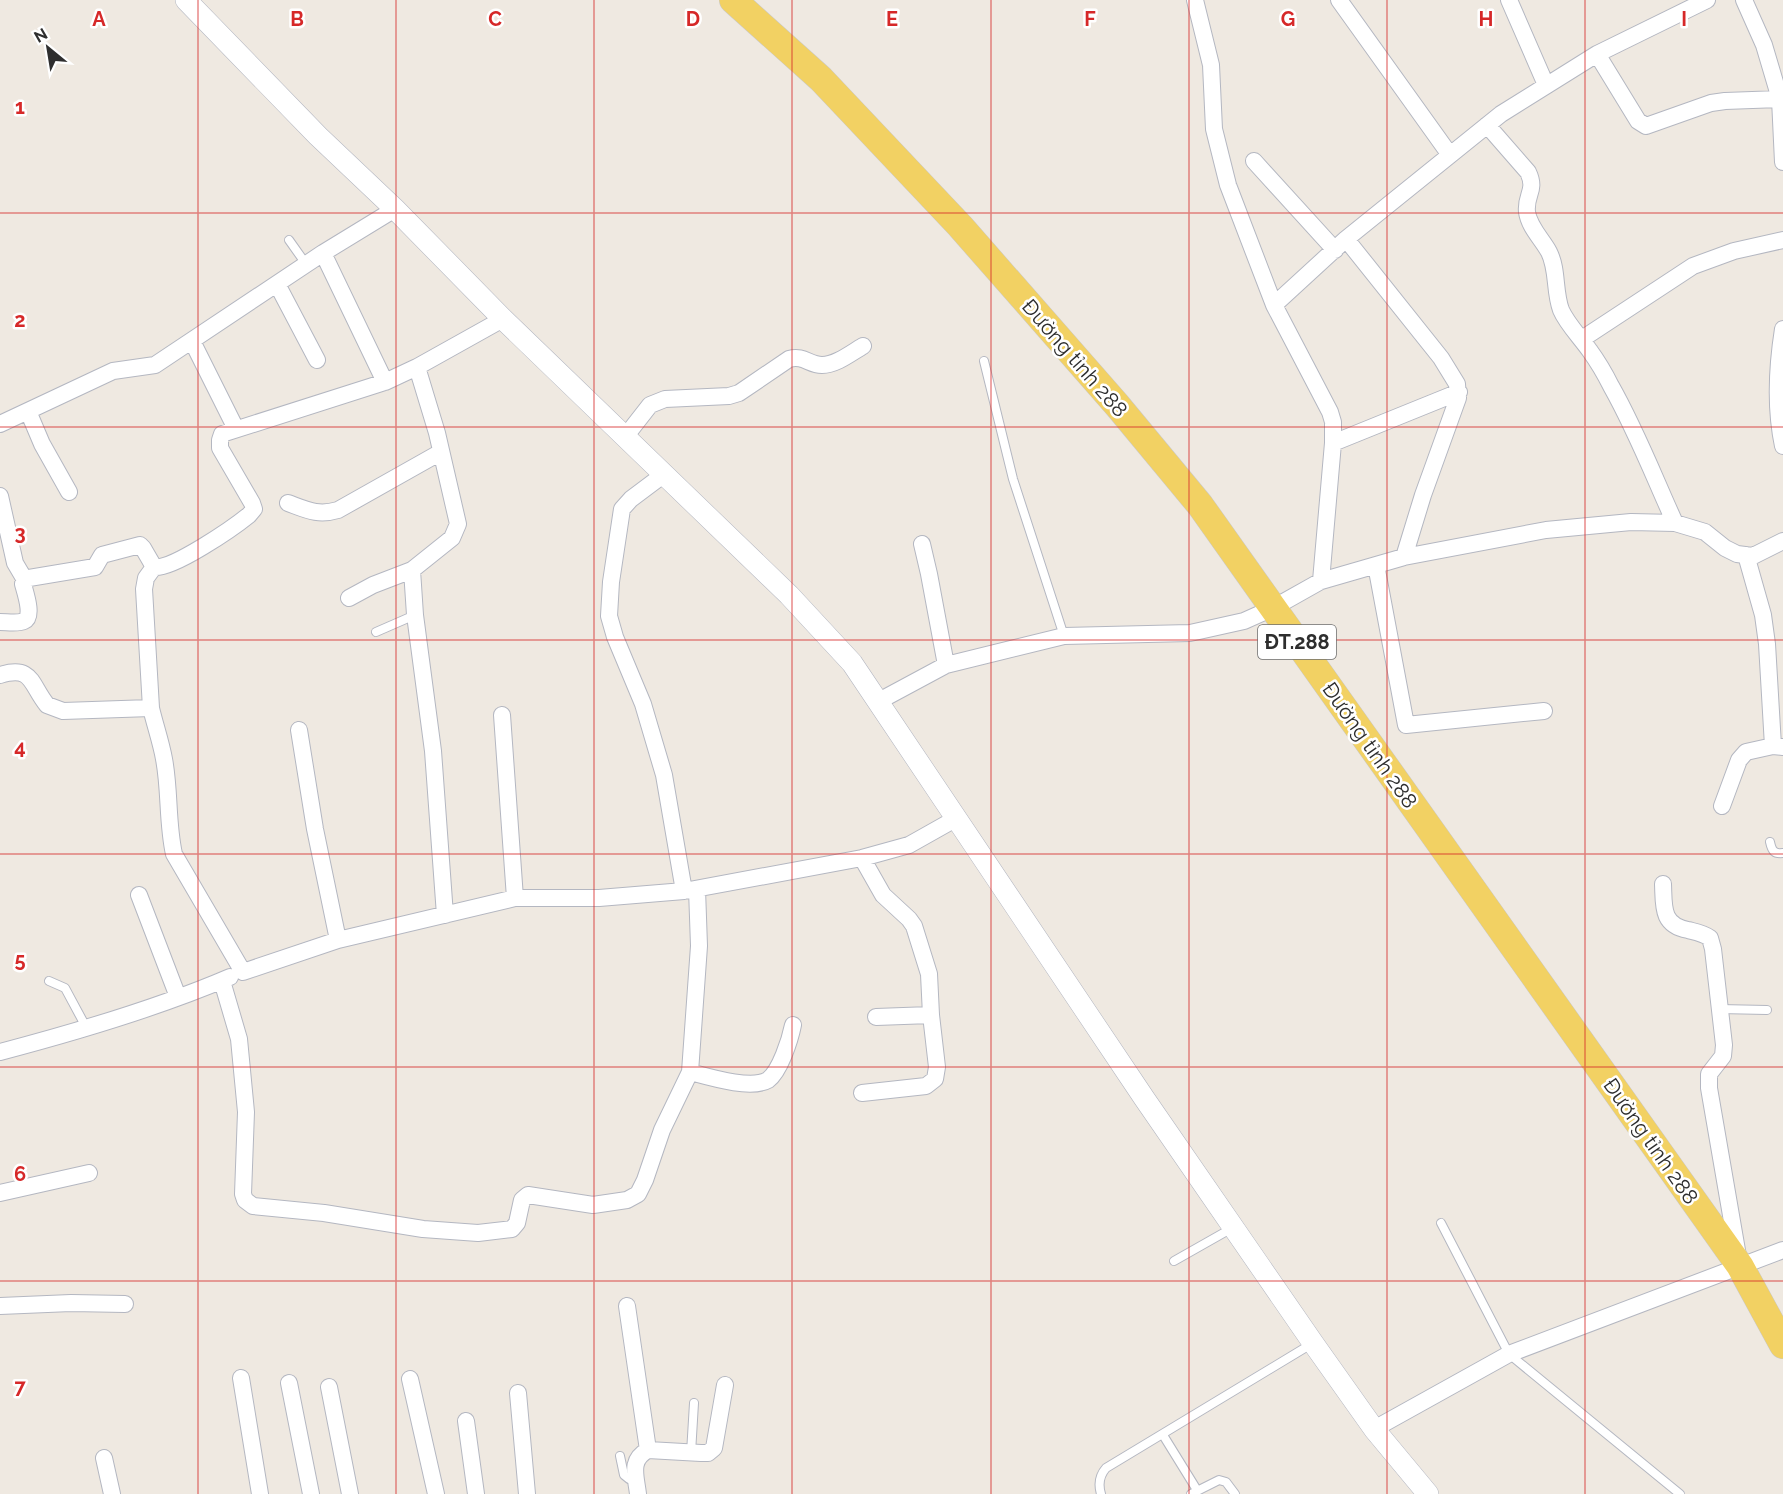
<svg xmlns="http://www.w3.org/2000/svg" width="1783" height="1494" viewBox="0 0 1783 1494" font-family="Raleway,sans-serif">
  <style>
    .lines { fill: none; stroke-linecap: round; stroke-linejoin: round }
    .service-casing { stroke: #b4b7c1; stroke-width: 10 }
    .minor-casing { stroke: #b4b7c1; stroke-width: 18 }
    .tertiary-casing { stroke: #b4b7c1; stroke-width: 22 }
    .primary-casing { stroke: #c9c9c9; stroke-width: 28 }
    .service { stroke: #fff; stroke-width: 8 }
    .minor { stroke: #fff; stroke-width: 16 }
    .tertiary { stroke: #fff; stroke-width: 21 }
    .primary { stroke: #f2d163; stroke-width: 27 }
    .grid { fill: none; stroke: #d62828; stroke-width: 1.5; stroke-opacity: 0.55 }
    .labels { text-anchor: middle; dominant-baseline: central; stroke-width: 5; stroke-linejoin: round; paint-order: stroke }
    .shield { fill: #fff; stroke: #6d6d6d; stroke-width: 1.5 }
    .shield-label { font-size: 20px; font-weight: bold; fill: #2e2e2e }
    .street-label { font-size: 21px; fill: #2e2e2e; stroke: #fff }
    .grid-label { font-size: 20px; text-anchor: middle; font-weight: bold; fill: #d62828; stroke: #fff; stroke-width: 5; stroke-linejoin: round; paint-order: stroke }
  </style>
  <rect width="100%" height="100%" fill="#efe9e1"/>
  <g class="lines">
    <g class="service-casing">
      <path id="service" d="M289,240L306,264
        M984,361L1013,479L1064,636
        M376,632L415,615
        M1770,842C1772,851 1774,854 1783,853
        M49,981L65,988L86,1027
        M1719,1009L1767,1010
        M1441,1223L1509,1354L1680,1494
        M1174,1261L1234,1227
        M1163,1435L1197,1490
        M691,1453L694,1403
        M620,1456L624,1475L629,1479L636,1480
        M1101,1494C1098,1484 1099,1476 1106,1468L1313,1343
        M1191,1494L1219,1480L1226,1482L1235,1494"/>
    </g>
    <g class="minor-casing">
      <path id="minor" d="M1195,0L1211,65L1214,129L1228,185L1274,305L1330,412L1333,422V443L1321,581
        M1339,0L1450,155
        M1509,0L1546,85
        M1707,0L1597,54L1638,121L1646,126L1711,103L1725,101L1780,99L1764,45L1744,0
        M1783,99H1780L1783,162
        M1487,125L1528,172C1537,191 1525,194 1527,212C1529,227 1542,239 1549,252C1558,270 1554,291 1561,310C1567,324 1581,338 1590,351C1598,362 1605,374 1611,386C1636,430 1654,477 1675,523
        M1254,161L1335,250
        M1346,239L1441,358L1457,384L1458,398L1423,495L1404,557
        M323,253L385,382
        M277,284L317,360
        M1274,305L1346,239L1501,114L1597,54
        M1783,329C1777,367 1775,408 1783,446
        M1582,339L1693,266L1734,251L1783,240
        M192,341L236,429
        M417,367L437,433L458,524L452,538L412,570L415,615L433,751L445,915
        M28,411L42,444L69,492
        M0,424L113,371L155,365L323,253L395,209
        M625,437L650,405L665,399L729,396L739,393L789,359C804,355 809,365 822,365C836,365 851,353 863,346
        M1333,443L1459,392
        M663,475L631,499L622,509L611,582L609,616L615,637L643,704L664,775L684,891
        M0,496L15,563L25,580
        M288,503C307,510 318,516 338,510L441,452
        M922,544L929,574L946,665
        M1746,555L1763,615L1767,644L1773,746L1783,747
        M1376,565L1406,725L1544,711
        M349,598L373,585L412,570
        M0,622C7,622 18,624 24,621C34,617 25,592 23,584L29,578L95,567L102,555L140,545L143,548L154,567C172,570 233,528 249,515L254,509L252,503L220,448V440L222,434L385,382L417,367L503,319
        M0,675C33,665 30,684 47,705L63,711L151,708L144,589L146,578L154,567
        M879,701L946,665L1064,636L1190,633L1244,621L1273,608L1321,581L1404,557L1546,530L1631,522L1675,523L1705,532L1725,548L1737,554L1753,556L1783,541
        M151,708C155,725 161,742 164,759C170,790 167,823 174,854L243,972L338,940L515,898H599L684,891L862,858L909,845L957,818
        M502,715L515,898
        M299,730L315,829L338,940
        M1722,806L1739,760L1746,752L1773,746
        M862,858L883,895L909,919L914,926L929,974L931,1015L937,1067L935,1079L926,1086L862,1093
        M1663,884C1664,906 1661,925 1688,930C1696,932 1703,933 1710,938L1713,949L1724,1045L1723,1056L1709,1074V1088L1738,1256
        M139,895L178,997
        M222,981L239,1039L246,1112L243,1194L245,1200L253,1206L324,1213L423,1229L478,1233L512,1229L517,1223L522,1200L528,1195L593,1205L627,1200L638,1194L645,1180L662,1130L690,1072L699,946L697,889
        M876,1017L931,1015
        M0,1052C76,1032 158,1008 230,977
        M690,1072C709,1077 751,1090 768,1080C780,1071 790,1040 793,1025
        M0,1193L89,1173
        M0,1306L71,1303L125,1304
        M627,1306L648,1450
        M241,1378L260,1494
        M410,1379L436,1494
        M289,1383L311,1494
        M329,1387L350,1494
        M518,1393L527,1494
        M466,1421L476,1494
        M1374,1429L1509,1354L1783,1250
        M104,1458L112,1494
        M638,1494C636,1476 629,1460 648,1450L701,1453H708L714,1448L725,1385"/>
    </g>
    <g class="tertiary-casing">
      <path id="tertiary" d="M186,0L318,136L395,209L503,319L789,595L852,663L1144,1098L1313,1343L1374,1429L1428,1494"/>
    </g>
    <g class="primary-casing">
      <path id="primary" d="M733,0L821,79L960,226L1117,405L1200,505L1740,1266L1783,1345"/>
    </g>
    <use href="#service" class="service"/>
    <use href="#minor" class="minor"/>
    <use href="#tertiary" class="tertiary"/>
    <use href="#primary" class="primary"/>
  </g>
  <path class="grid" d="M198,0V1494M396,0V1494M594,0V1494M792,0V1494M991,0V1494M1189,0V1494M1387,0V1494M1585,0V1494M0,213H1783M0,427H1783M0,640H1783M0,854H1783M0,1067H1783M0,1281H1783"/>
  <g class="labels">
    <rect class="shield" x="1258" y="625" width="78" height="34" rx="4.5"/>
    <g class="shield-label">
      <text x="1297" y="642">ĐT.288</text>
    </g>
    <g class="street-label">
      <text transform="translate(1075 358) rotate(49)">Đường tỉnh 288</text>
      <text transform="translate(1370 745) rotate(55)">Đường tỉnh 288</text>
      <text transform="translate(1651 1141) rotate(55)">Đường tỉnh 288</text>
    </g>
  </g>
  <g class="grid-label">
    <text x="99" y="26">A</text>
    <text x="297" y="26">B</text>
    <text x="495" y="26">C</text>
    <text x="693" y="26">D</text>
    <text x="892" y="26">E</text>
    <text x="1090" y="26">F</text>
    <text x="1288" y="26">G</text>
    <text x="1486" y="26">H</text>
    <text x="1684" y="26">I</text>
    <text x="20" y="114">1</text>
    <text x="20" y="327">2</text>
    <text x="20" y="540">3</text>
    <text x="20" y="754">4</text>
    <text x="20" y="967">5</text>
    <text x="20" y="1181">6</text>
    <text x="20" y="1394">7</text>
  </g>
  <g transform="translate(48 48) rotate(330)" stroke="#ffffff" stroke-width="4.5" paint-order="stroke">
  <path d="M0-4.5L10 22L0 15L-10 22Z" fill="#2e2e2e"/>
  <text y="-9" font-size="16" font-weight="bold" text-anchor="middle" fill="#2e2e2e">N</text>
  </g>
</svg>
